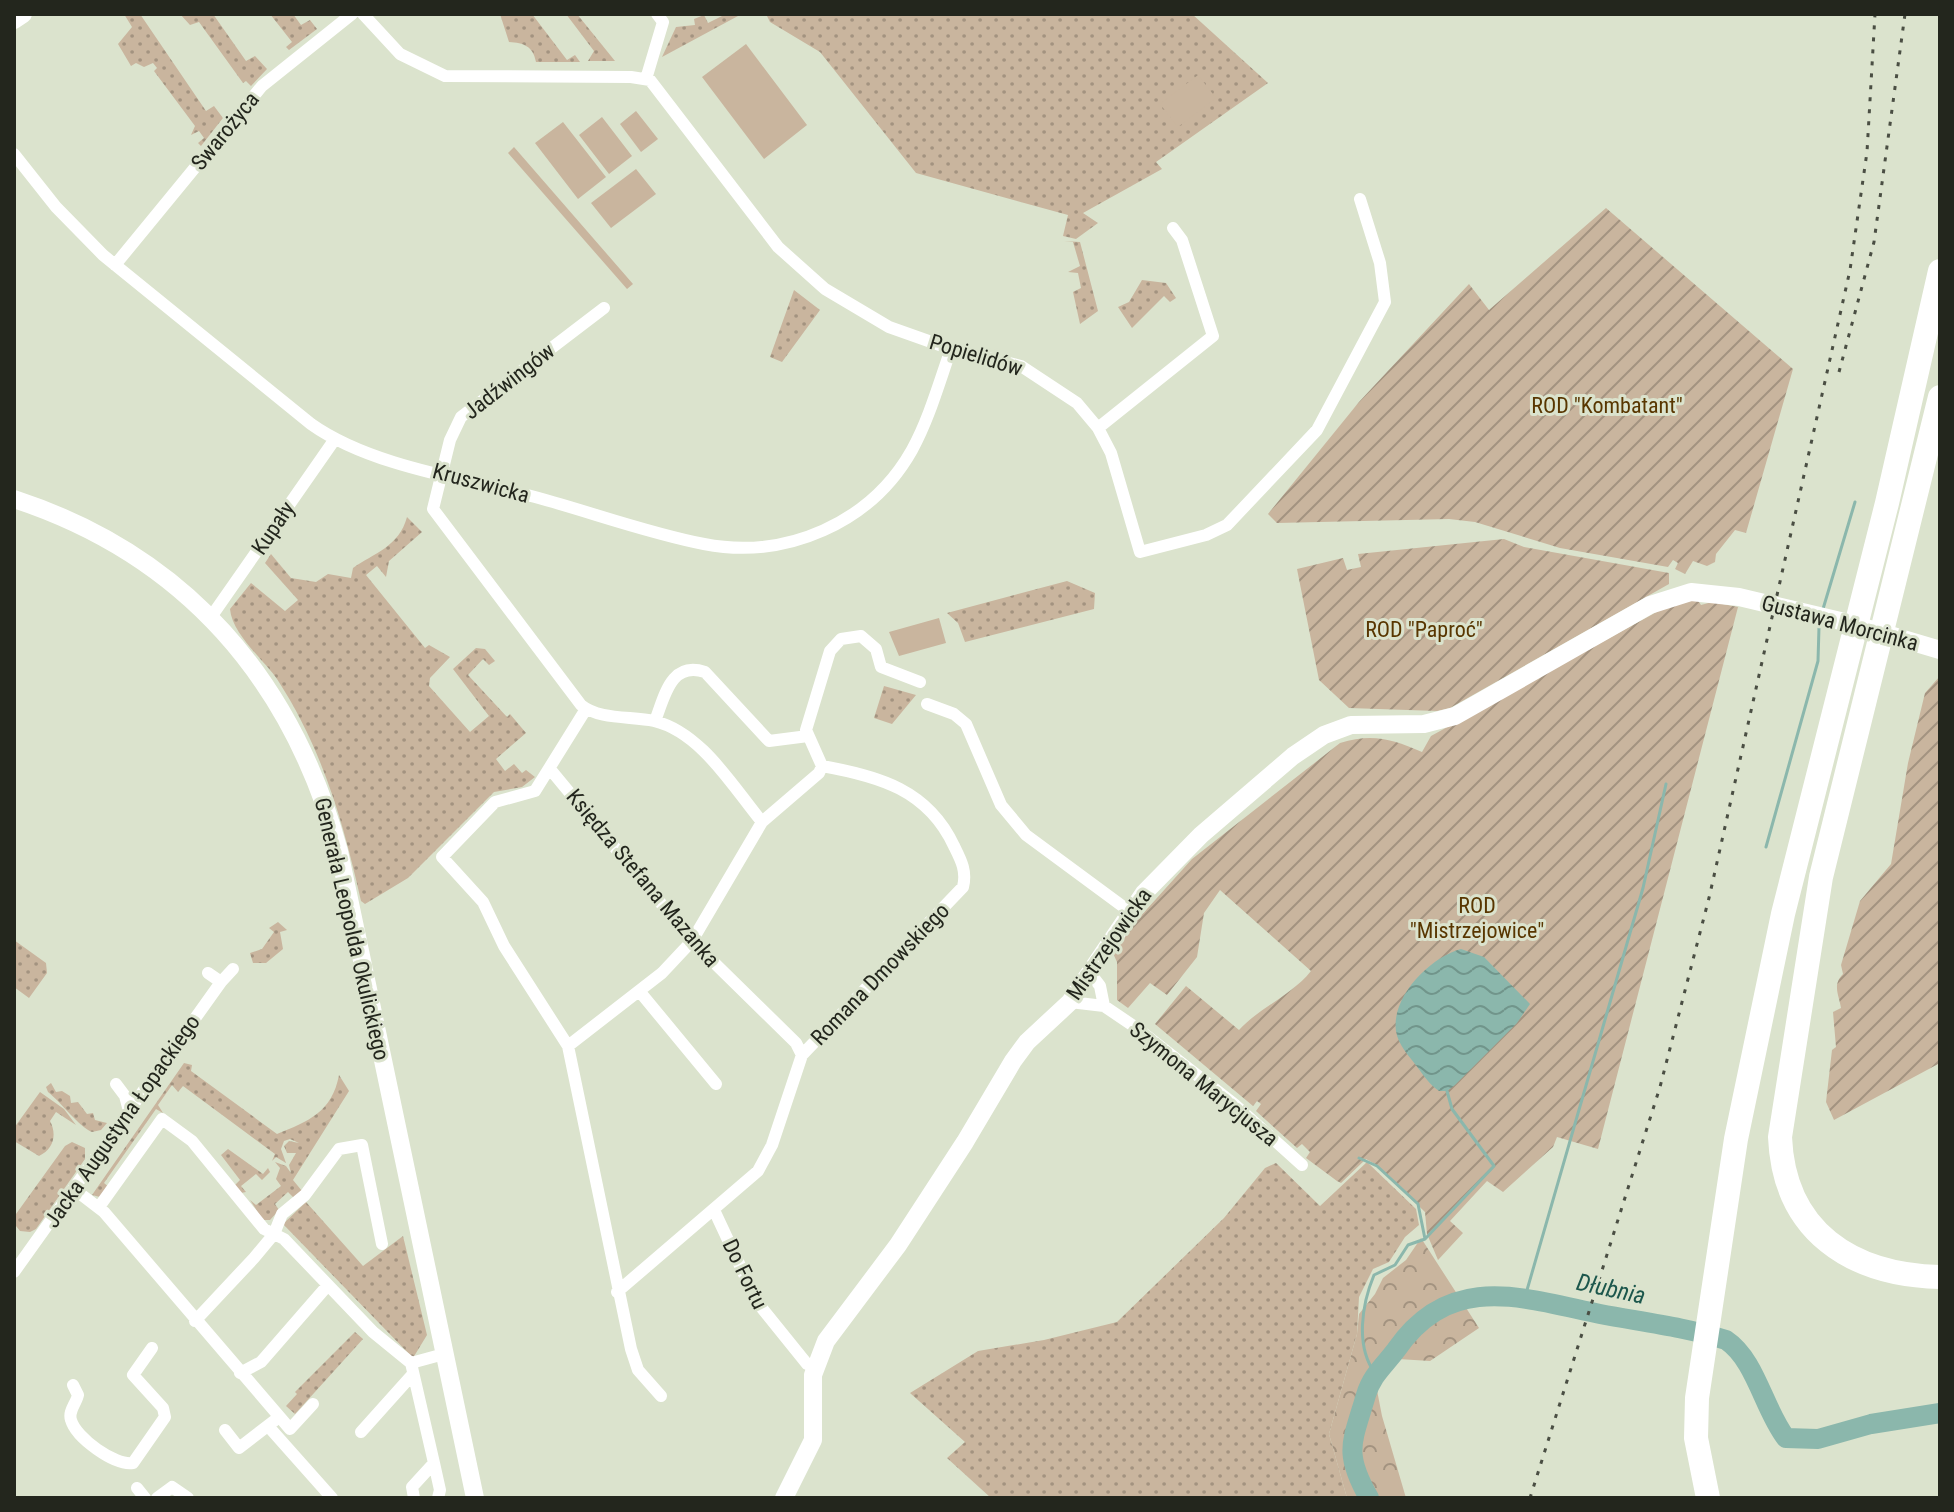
<svg xmlns="http://www.w3.org/2000/svg" width="1954" height="1512" viewBox="0 0 1954 1512" font-family="'Roboto Condensed',sans-serif">
  <style>
    .grass { fill: url(#grass-dots) }
    .forest { fill: url(#forest-crowns) }
    .garden { fill: url(#garden-furrows) }
    .pitch { fill: #c9b59e }
    .water { fill: url(#water-waves) }
    .lines { fill: none; stroke-linecap: round; stroke-linejoin: round }
    .stream { stroke: #8bb7ac; stroke-width: 3 }
    .river { stroke: #8bb7ac; stroke-width: 20 }
    .street { stroke: #fff; stroke-width: 12 }
    .secondary { stroke: #fff; stroke-width: 18 }
    .highway { stroke: #fff; stroke-width: 24 }
    .rail { stroke: #4a4e43; stroke-width: 3; stroke-dasharray: 4 8; stroke-linecap: butt }
    .labels { text-anchor: middle; dominant-baseline: central; stroke-width: 6; stroke-linejoin: round; paint-order: stroke }
    .street-label { font-size: 22px; fill: #23261d; stroke: #dbe3cd }
    .park-label { font-size: 22px; fill: #583600; stroke: #dbe3cd }
    .water-label { font-size: 24px; font-style: italic; fill: #1c574c; stroke: #dbe3cd }
  </style>
  <defs>
    <pattern id="grass-dots" width="8" height="8" patternUnits="userSpaceOnUse" patternTransform="scale(2)"><rect width="8" height="8" fill="#c9b59e"/><path d="M2 2h.1M6 6h.1" fill="none" stroke="#a39380" stroke-width="1.8" stroke-linecap="round"/></pattern>
    <pattern id="forest-crowns" width="20" height="18" patternUnits="userSpaceOnUse" patternTransform="scale(2)"><rect width="20" height="18" fill="#c9b59e"/><path d="M2 6a3 3 0 1 1 6 0M12 15a3 3 0 1 1 6 0" fill="none" stroke="#a39380"/></pattern>
    <pattern id="garden-furrows" width="10" height="10" patternUnits="userSpaceOnUse" patternTransform="scale(2)"><rect width="10" height="10" fill="#c9b59e"/><path d="M-1 1l2-2M0 10L10 0M9 11l2-2" fill="none" stroke="#a39380"/></pattern>
    <pattern id="water-waves" width="16" height="10" patternUnits="userSpaceOnUse" patternTransform="scale(2)"><rect width="16" height="10" fill="#8bb7ac"/><path d="M0 5q4-4 8 0t8 0" fill="none" stroke="#71958b"/></pattern>
  </defs>
  <rect width="100%" height="100%" fill="#dbe3cd"/>
  <path class="grass" d="M124,14H140L206,111L214,106L223,118L201,146L198,143L204,138L199,131L191,135L195,126L154,71L157,68L153,63L144,67L136,63L131,66L118,44L132,27Z
    M180,14H213L246,61L255,56L267,69L251,86L246,81L243,83L199,22L190,25Z
    M270,14H293L301,25L310,20L317,29L289,50L286,47L292,42Z
    M500,14H532L567,60L575,55L580,62H536C533,46 524,43 509,42Z
    M566,14H577L615,61H588L594,51Z
    M726,14L738,16L662,57L676,27L695,25L694,19L704,15L708,23Z
    M766,14H1192L1268,83L1156,162L1162,169L1083,213L1098,223L1076,239L1063,236L1068,215L916,173L820,52L770,22Z
    M1064,241L1080,242L1098,311L1080,324L1073,292L1081,288L1078,273L1068,272L1080,266L1073,242Z
    M1142,280L1166,283L1176,298L1170,302L1164,296L1132,328L1118,307L1129,302Z
    M794,290L820,310L782,362L770,357Z
    M407,517L422,532L389,561L386,577L377,566L366,575L425,648L429,645L450,657L430,678L429,686L470,732L489,716L453,669L476,648L485,649L495,661L489,665L483,659L468,675L507,717L510,714L526,733L496,759L505,771L514,764L522,773L526,770L535,777L522,787L494,792L408,878L365,904L361,901C343,821 322,748 277,679C263,659 232,634 230,609L251,583L285,611L298,600L265,563L271,554L291,578L316,582L328,574L351,578L353,568C374,553 399,547 407,517Z
    M1067,581L1095,593L1094,609L965,642L958,623L947,613Z
    M884,686L916,695L892,724L874,718Z
    M278,922L287,930L280,932L283,949L266,963H253L250,953L262,949L274,932L269,928Z
    M14,940L46,963L47,973L29,998L14,987Z
    M184,1063L192,1065L191,1071L277,1134C309,1121 332,1112 339,1075L349,1091L293,1180L302,1191L294,1198L288,1192L275,1204L279,1210L270,1220H263L250,1200L256,1205L281,1186L276,1179L280,1168L275,1162L286,1166L291,1173L289,1165L296,1153H287L284,1146L289,1141L299,1143L290,1139L284,1141L281,1149L286,1163L276,1157L272,1161L275,1154L183,1086L178,1092L172,1085L158,1105L163,1113L156,1109L104,1183L110,1188L100,1197L92,1195Z
    M51,1083L56,1092L62,1091L70,1096L71,1103L78,1102L87,1114L93,1113L95,1120L107,1123L101,1130L92,1132C78,1126 62,1103 48,1092L46,1087Z
    M40,1092L64,1109L76,1125L56,1112L50,1121C57,1134 54,1149 39,1156L14,1141V1128Z
    M72,1142L85,1148V1159L36,1229L30,1232L20,1231L16,1226V1214L65,1146Z
    M228,1149L263,1174L268,1168L270,1172L262,1180L256,1174L241,1186L246,1192L241,1193L234,1186L240,1180L221,1155Z
    M1367,1162L1416,1209L1419,1225L1405,1237L1389,1262L1373,1269L1359,1297L1357,1334L1329,1434L1347,1498H991L947,1458L965,1442L910,1393L978,1351L1044,1340L1117,1322L1224,1218L1265,1168L1276,1163L1320,1206Z
    M306,1202L363,1266L403,1236L427,1335L413,1358L283,1224Z
    M355,1332L363,1339L295,1414L286,1406L297,1394L295,1392Z"/>
  <path class="forest" d="M1421,1238L1479,1328L1430,1361L1398,1359L1375,1380L1382,1416L1406,1498H1347L1329,1434L1357,1334L1359,1314L1375,1294L1383,1278L1406,1260Z"/>
  <path class="garden" d="M1606,208L1793,369L1746,533L1735,530L1716,554L1715,562L1707,566L1693,561L1685,574L1675,569L1678,563L1673,560L1668,567L1560,548L1475,522L1449,519L1277,523L1268,514L1359,402L1469,284L1489,310Z
    M1504,539L1524,547L1669,573V584L1450,708L1437,711L1349,708L1319,680L1297,569L1343,558L1347,570L1361,567L1358,554Z
    M1697,599L1701,605L1712,602L1738,607L1598,1149L1557,1137L1553,1147L1503,1192L1487,1181L1450,1221L1463,1233L1438,1260L1427,1234L1425,1212L1375,1164L1366,1159L1341,1183L1337,1181L1306,1158L1310,1152L1302,1144L1297,1148L1256,1111L1261,1104L1257,1101L1253,1106L1155,1024L1186,986L1239,1030C1260,1007 1291,996 1311,971L1220,890L1204,913L1197,957L1167,995L1150,983L1128,1008L1117,1000V962L1111,949L1192,859L1340,743C1372,733 1392,739 1422,752L1431,736L1673,603Z
    M1940,676V1063L1834,1120L1826,1102L1832,1050L1836,1047L1833,1012L1841,1008C1839,995 1832,985 1843,974L1841,965L1860,901L1891,864L1908,763L1925,693Z"/>
  <path class="pitch" d="M746,44L807,125L764,159L702,77Z
    M1198,75L1216,98L1178,127L1160,104Z
    M636,111L658,139L641,152L620,124Z
    M602,117L632,156L609,174L579,135Z
    M563,122L606,177L578,199L535,143Z
    M514,147L633,284L627,289L508,153Z
    M636,169L656,194L611,228L591,203Z
    M939,618L946,643L899,656L889,632Z"/>
  <path class="water" d="M1461,949L1484,957L1530,1004L1517,1023L1455,1085L1447,1091H1439C1430,1085 1424,1076 1418,1068C1410,1057 1398,1045 1396,1031C1391,996 1431,957 1461,949Z"/>
  <g class="lines">
    <path class="stream" d="M1823,609L1855,502
      M1766,847L1818,661L1819,627
      M1359,1158L1377,1166L1418,1204L1425,1239
      M1525,1297L1643,888L1666,784
      M1375,1373C1355,1346 1362,1304 1374,1275L1395,1265L1408,1245L1425,1239L1494,1166L1452,1109L1447,1091"/>
    <path class="river" d="M1369,1498C1343,1452 1352,1443 1366,1395C1372,1375 1384,1366 1396,1350C1450,1271 1523,1298 1600,1314C1642,1322 1685,1327 1726,1340C1756,1360 1764,1410 1786,1438L1818,1439L1871,1424L1940,1413"/>
    <path class="street" d="M363,14L400,54L445,76L631,77L650,80L778,247L825,289L889,327L951,349L1021,366L1077,403L1098,428L1111,453L1140,552L1206,535L1227,525L1317,430L1385,302L1380,263L1360,199
      M646,79L663,22L657,14
      M14,154L56,207L103,255L311,424C370,466 464,479 535,497C591,512 647,533 704,544C786,560 871,523 912,450C929,419 939,383 951,349
      M115,265L262,86L352,14
      M604,308L461,417L450,440L433,509L581,705C599,720 632,716 654,721C701,732 733,787 762,822
      M1098,428L1213,336L1182,240L1173,228
      M211,617L335,439
      M927,704L954,714L966,724L1001,805L1026,835L1129,911
      M586,709L535,791L495,802L442,857L483,902L504,946L568,1046L631,1349L638,1370L661,1396
      M655,721C665,695 671,661 705,672L769,741L808,736
      M822,766L806,730L830,651L841,639L861,636L876,649L881,667L920,682
      M550,769L692,941L796,1043L802,1055
      M1090,973L1100,986L1104,1006
      M221,982L233,969
      M640,992L716,1084
      M1070,1002L1104,1006L1138,1029L1234,1104L1302,1165
      M568,1046L662,973L692,941L762,822L819,773L822,766
      M116,1084L125,1096L129,1111
      M74,1189L104,1212L290,1429L313,1404
      M99,1207L162,1119L192,1141L264,1229L284,1239L373,1332L411,1363L434,1463
      M714,1210L757,1302L807,1364L815,1368
      M14,1272L221,982L208,973
      M617,1292L758,1171L772,1145L802,1055L963,887C967,871 961,860 954,846C928,790 879,776 822,766
      M195,1321L254,1258L274,1234L282,1214L305,1195L339,1149L362,1145L382,1244
      M411,1363L444,1354
      M240,1373L261,1362L328,1285
      M73,1385L78,1395C76,1404 68,1411 71,1420C76,1438 115,1466 133,1463L165,1417L163,1408L133,1375L152,1348
      M268,1426L332,1498
      M225,1430L239,1448L274,1421
      M361,1432L413,1374
      M137,1488L145,1498
      M157,1498L172,1487L188,1498
      M414,1498L412,1487L434,1463L440,1490L438,1498"/>
    <path class="secondary" d="M14,20L23,14
      M14,499C185,555 292,679 339,851L475,1498
      M784,1498L813,1440V1375L826,1341L898,1245L965,1142L1013,1061L1027,1042L1070,1002L1144,893L1201,835L1293,756L1324,735L1351,725L1424,724L1455,716L1650,605L1691,592L1739,597L1849,623L1940,650"/>
    <path class="highway" d="M1940,397L1821,877L1780,1137C1784,1232 1852,1275 1940,1277
      M1708,1498L1696,1438L1697,1398L1736,1139L1783,914L1887,503L1940,271"/>
    <path class="rail" d="M1839,372L1874,242L1905,14
      M1530,1498L1660,1087L1709,898L1850,270L1867,152L1875,14"/>
  </g>
  <g class="labels">
    <g class="street-label">
      <text transform="translate(225 131) rotate(-51)">Swarożyca</text>
      <text transform="translate(976 355) rotate(17)">Popielidów</text>
      <text transform="translate(509 381) rotate(-38)">Jadźwingów</text>
      <text transform="translate(481 483) rotate(15)">Kruszwicka</text>
      <text transform="translate(273 528) rotate(-56)">Kupały</text>
      <text transform="translate(1840 623) rotate(15)">Gustawa Morcinka</text>
      <text transform="translate(643 878) rotate(50)">Księdza Stefana Mazanka</text>
      <text transform="translate(352 929) rotate(77)">Generała Leopolda Okulickiego</text>
      <text transform="translate(1109 944) rotate(-55)">Mistrzejowicka</text>
      <text transform="translate(880 974) rotate(-46)">Romana Dmowskiego</text>
      <text transform="translate(1204 1084) rotate(39)">Szymona Marycjusza</text>
      <text transform="translate(122 1121) rotate(-55)">Jacka Augustyna Łopackiego</text>
      <text transform="translate(745 1274) rotate(64)">Do Fortu</text>
    </g>
    <g class="park-label">
      <text x="1607" y="405">ROD "Kombatant"</text>
      <text x="1424" y="629">ROD "Paproć"</text>
      <text x="1477" y="905">ROD<tspan x="1477" dy="25">"Mistrzejowice"</tspan></text>
    </g>
    <g class="water-label">
      <text transform="translate(1611 1289) rotate(12)">Dłubnia</text>
    </g>
  </g>
  <rect width="1954" height="1512" fill="none" stroke="#23261d" stroke-width="32"/>
</svg>
